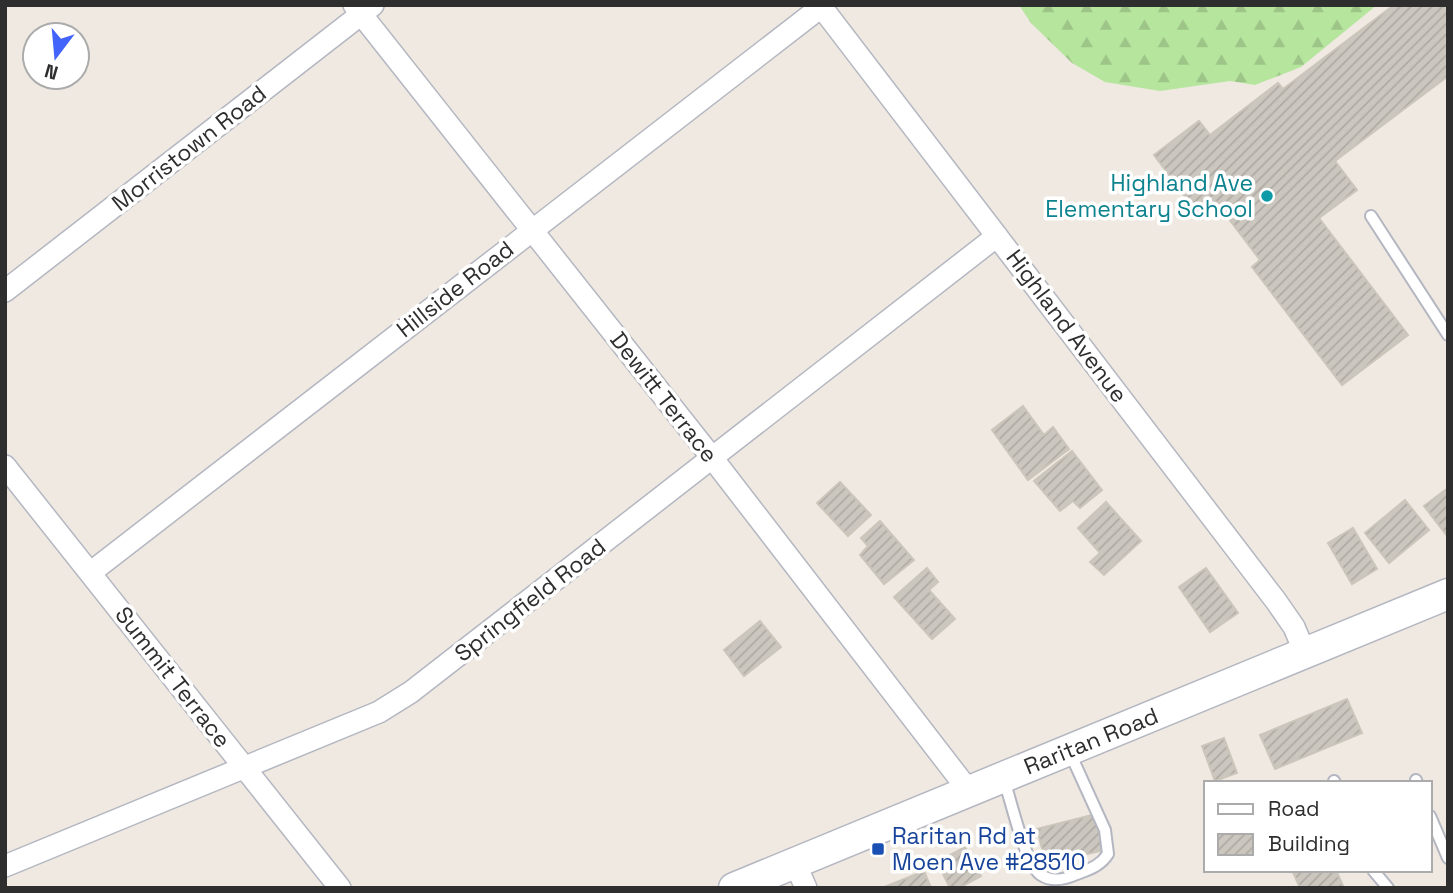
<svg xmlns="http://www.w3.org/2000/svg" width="1453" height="893" viewBox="0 0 1453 893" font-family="'Space Grotesk',sans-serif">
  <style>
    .forest { fill: url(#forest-firs) }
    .building { fill: url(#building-hatch); stroke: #cbc5ba; stroke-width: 2 }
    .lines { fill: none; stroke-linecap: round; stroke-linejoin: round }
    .lane-casing { stroke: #b4b7c1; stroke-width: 14 }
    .street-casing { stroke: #b4b7c1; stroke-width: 24 }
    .secondary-casing { stroke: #b4b7c1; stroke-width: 33 }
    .lane { stroke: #fff; stroke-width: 10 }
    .street { stroke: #fff; stroke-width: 21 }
    .secondary { stroke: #fff; stroke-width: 30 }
    .culture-dot { fill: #0f9aa8; stroke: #fff; stroke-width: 2.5 }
    .transit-dot { fill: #1a4fb4; stroke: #fff; stroke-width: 2.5 }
    .labels { text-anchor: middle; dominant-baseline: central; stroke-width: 7; stroke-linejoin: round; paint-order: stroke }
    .street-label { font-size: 23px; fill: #2e2e2e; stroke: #fff }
    .culture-label { font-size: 23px; fill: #0d838f; stroke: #fff; text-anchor: end }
    .transit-label { font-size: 23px; fill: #164399; stroke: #fff; text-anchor: start }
  </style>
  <defs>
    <pattern id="forest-firs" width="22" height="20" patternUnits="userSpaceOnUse" patternTransform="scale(1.75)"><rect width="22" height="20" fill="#b6e59e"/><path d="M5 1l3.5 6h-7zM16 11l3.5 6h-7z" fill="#9dc588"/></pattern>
    <pattern id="building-hatch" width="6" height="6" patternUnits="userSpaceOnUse" patternTransform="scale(1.75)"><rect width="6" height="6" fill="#cbc7bf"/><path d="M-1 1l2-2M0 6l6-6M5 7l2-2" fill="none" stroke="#afaba4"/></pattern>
  </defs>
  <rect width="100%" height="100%" fill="#efe9e1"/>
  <path class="forest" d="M1019,5H1377L1301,67L1255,85L1230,81L1160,91L1105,82L1072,63L1031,23Z"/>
  <path class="building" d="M1394,5H1448V76L1335,161L1357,190L1319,218L1408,335L1342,385L1252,267L1260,260L1216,202L1199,215L1154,155L1199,121L1210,135L1278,83L1283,89Z
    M1023,406L1044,435L1053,427L1069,449L1028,480L992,430Z
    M1072,451L1102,490L1080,508L1073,501L1060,511L1034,481Z
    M840,482L871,515L848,536L817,503Z
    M1448,488V537L1424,506Z
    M1405,500L1429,530L1389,563L1365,533Z
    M1106,502L1141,541L1104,575L1090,562L1100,553L1078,528Z
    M880,521L914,560L884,584L860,555L868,546L861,538Z
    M1353,528L1377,569L1352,584L1328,543Z
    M927,568L938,582L929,590L955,619L932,639L894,597Z
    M1206,568L1238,613L1210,632L1179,587Z
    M760,621L781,647L744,676L724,650Z
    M1347,699L1362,733L1275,769L1260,735Z
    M1224,738L1237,773L1215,781L1202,746Z
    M1096,814L1104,850L1046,864L1037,829Z
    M965,847L981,876L959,888H950L937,862Z
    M1292,870H1336L1344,888H1300Z
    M924,871L931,888H882Z"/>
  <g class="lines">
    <g class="lane-casing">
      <path id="lane" d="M1371,216L1448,335
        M1004,780C1011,800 1025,865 1041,875C1053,883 1066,879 1077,874C1090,869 1100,866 1108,854L1105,830L1070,753
        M1416,780L1417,783
        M1334,781L1335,783
        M1430,816L1448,858
        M1373,870L1388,888"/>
    </g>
    <g class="street-casing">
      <path id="street" d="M354,5L713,459L969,791
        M820,5L1276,601L1294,627L1305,653
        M5,291L373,5
        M5,466L340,888
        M90,573L821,7
        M795,863L806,888
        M5,866L379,712L411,692L997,236"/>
    </g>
    <g class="secondary-casing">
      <path id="secondary" d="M734,888L1448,594"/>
    </g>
    <use href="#lane" class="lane"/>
    <use href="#street" class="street"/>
    <use href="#secondary" class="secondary"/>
  </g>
  <circle class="culture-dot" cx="1267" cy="196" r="7"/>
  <rect class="transit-dot" x="871" y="842" width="14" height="14" rx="3.5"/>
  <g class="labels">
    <g class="street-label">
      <text transform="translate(189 148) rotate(-38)">Morristown Road</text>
      <text transform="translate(455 289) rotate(-38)">Hillside Road</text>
      <text transform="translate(1067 326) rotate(53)">Highland Avenue</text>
      <text transform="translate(664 397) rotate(52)">Dewitt Terrace</text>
      <text transform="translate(530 600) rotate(-38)">Springfield Road</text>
      <text transform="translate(173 677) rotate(52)">Summit Terrace</text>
      <text transform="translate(1091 741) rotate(-22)">Raritan Road</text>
    </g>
    <g class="culture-label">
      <text x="1253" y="183">Highland Ave<tspan x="1253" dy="26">Elementary School</tspan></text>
    </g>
    <g class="transit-label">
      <text x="892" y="836">Raritan Rd at<tspan x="892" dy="26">Moen Ave #28510</tspan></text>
    </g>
  </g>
  <rect width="1453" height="893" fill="none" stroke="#2e2e2e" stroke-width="14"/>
  <rect x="1204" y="781" width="228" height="91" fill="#ffffff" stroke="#ababab" stroke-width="2"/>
  <rect x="1218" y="804" width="35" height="10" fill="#ffffff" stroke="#ababab" stroke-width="2"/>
  <text x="1268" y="816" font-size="21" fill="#2e2e2e">Road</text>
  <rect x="1218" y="834" width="35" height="21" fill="url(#building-hatch)" stroke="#ababab" stroke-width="2"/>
  <text x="1268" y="851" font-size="21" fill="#2e2e2e">Building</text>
  <g transform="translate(56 56) rotate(196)"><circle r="33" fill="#ffffff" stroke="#ababab" stroke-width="2"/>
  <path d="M0-5L12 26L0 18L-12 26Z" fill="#4264fb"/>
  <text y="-10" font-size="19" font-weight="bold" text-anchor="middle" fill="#2e2e2e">N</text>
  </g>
</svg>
